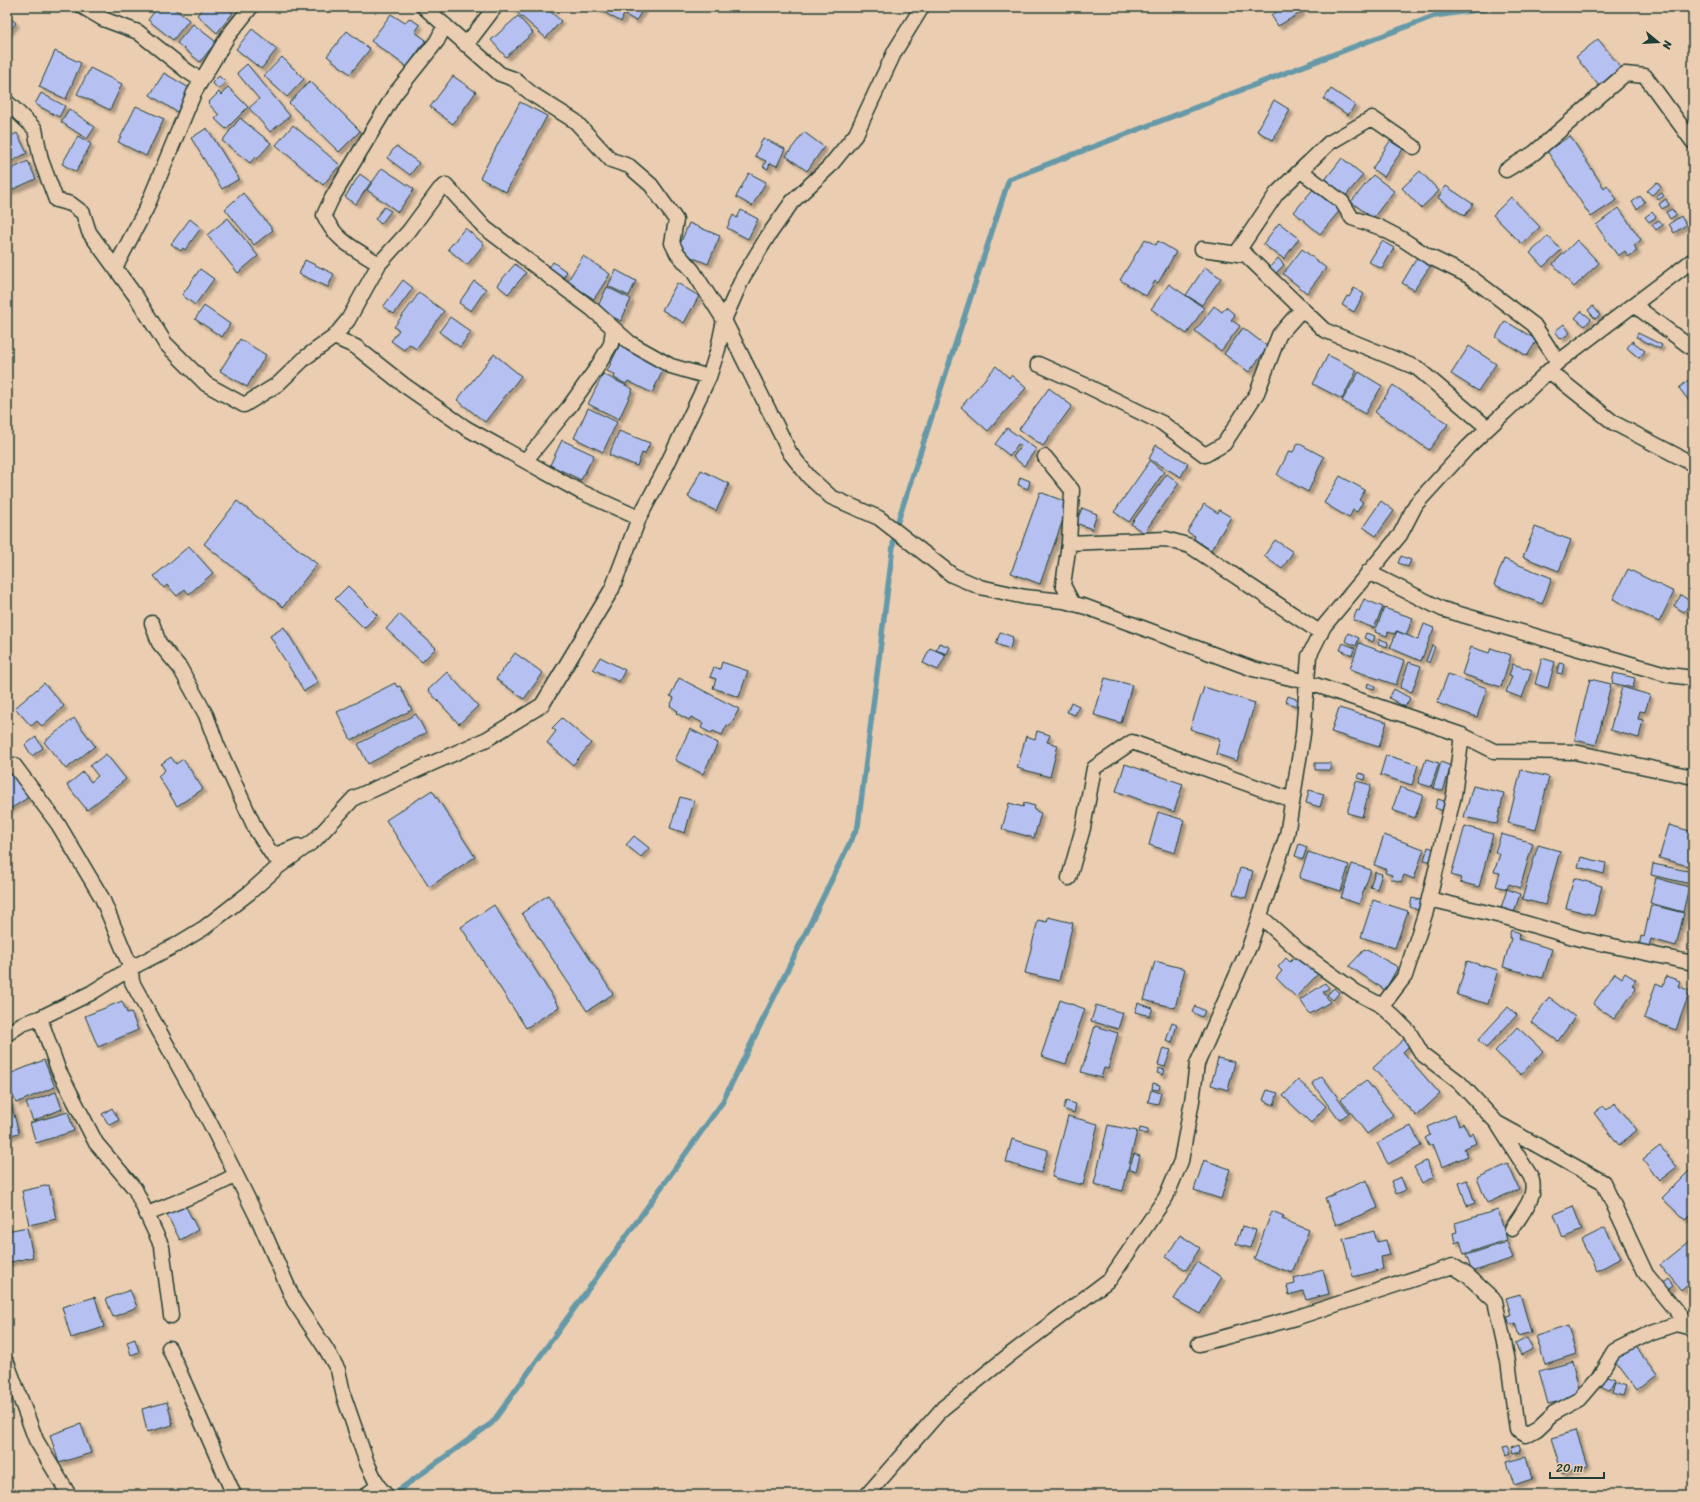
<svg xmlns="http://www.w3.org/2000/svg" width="1700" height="1502" viewBox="0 0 1700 1502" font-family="Sriracha,sans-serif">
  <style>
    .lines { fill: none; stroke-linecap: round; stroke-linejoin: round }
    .stream { stroke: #6699a8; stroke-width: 5.5 }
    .building { fill: #b6c1f2; stroke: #1f3d34; filter: url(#shadow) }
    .street-casing { stroke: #1f3d34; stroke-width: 17 }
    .street { stroke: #ebceb1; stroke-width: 14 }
  </style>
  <defs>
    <filter id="shadow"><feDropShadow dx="3.5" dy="3.5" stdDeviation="1" flood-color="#0004"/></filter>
  </defs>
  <rect width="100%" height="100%" fill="#ebceb1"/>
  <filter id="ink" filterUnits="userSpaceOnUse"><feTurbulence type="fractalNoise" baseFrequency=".025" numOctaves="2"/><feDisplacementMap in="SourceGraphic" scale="8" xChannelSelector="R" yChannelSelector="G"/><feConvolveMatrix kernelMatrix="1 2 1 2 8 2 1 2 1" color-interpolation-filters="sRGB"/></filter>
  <g filter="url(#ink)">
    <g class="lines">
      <path class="stream" d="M392,1495L492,1423L722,1103L858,826L895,530L1009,179L1434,16L1497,7"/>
    </g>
    <path class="building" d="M158,7H172L189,20L173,40L148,20Z
      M204,7H226L233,13L217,33L197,15Z
      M516,7H552L549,10L561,21L546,38L514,10Z
      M595,7H644L636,21L624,14L621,22Z
      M1285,7H1299L1302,12L1278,26L1271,15Z
      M391,14L405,23L409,18L420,25L415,32L426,40L407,67L371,41Z
      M7,15L16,23L7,34Z
      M518,16L533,33L506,57L491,40Z
      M193,24L216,42L200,62L177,43Z
      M252,29L277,49L261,69L236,49Z
      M347,31L370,49L350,74L327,56Z
      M1598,39L1621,68L1599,86L1576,57Z
      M55,51L81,63L66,99L39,87Z
      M282,57L304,79L287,97L264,76Z
      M247,64L290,116L270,132L249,108L259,99L237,73Z
      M90,68L122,84L110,110L77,94Z
      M164,73L191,89L177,112L150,95Z
      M219,76L225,82L219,89L212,83Z
      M453,76L476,92L453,124L430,107Z
      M310,81L360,131L339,152L289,103Z
      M228,87L248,107L226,129L215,119L219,115L208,103L219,92L221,95Z
      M1331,89L1355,105L1348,115L1324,99Z
      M41,93L65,106L59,117L35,104Z
      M1274,100L1290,110L1273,140L1257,131Z
      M520,102L547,116L506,192L480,178Z
      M136,106L164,119L146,156L118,142Z
      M69,109L95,127L87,139L61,122Z
      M240,118L271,143L257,159L255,157L250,163L222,141Z
      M293,125L340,165L323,185L276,145Z
      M207,128L239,179L222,189L191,138Z
      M804,132L824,147L807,171L786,156Z
      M17,133L27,153L7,164V138Z
      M78,136L91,144L76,172L62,164Z
      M1570,136L1604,188L1607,185L1617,200L1591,217L1547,151Z
      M763,138L785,149L777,166L770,163L768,169L763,167L766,161L755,156Z
      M1390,141L1403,149L1384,177L1372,169Z
      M396,146L419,163L410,175L387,158Z
      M1342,158L1363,175L1344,198L1324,181Z
      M28,161L36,179L7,192V171Z
      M382,168L414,189L398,212L367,190Z
      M1420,171L1439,191L1421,208L1402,188Z
      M749,173L766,182L752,206L736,197Z
      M360,174L371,182L356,204L345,197Z
      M1373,175L1394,191L1373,218L1351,202Z
      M1657,182L1661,187L1652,195L1647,191Z
      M1446,186L1473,204L1465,216L1438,198Z
      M1315,187L1341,209L1320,234L1294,212Z
      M243,193L273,230L254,245L225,209Z
      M1662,193L1664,196L1658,200L1656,197Z
      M1640,196L1645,202L1637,209L1632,202Z
      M1511,197L1540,227L1522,244L1493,215Z
      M1666,199L1669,205L1662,209L1659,204Z
      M384,207L391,211L381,224L375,219Z
      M1619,208L1641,240L1634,245L1637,251L1628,257L1625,251L1618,256L1596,225Z
      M1672,209L1676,215L1670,219L1666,212Z
      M741,210L758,219L748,239L727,228L733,215L737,218Z
      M1652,212L1656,217L1649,222L1645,217Z
      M1681,216L1686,225L1674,233L1669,224Z
      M228,218L258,256L238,273L207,235Z
      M190,219L201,228L185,250L183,248L181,251L171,244Z
      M1659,220L1663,225L1656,230L1652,225Z
      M689,223L720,236L708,264L677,251Z
      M1279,223L1299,238L1284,259L1263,244Z
      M465,228L484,244L467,265L448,249Z
      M1548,236L1561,250L1543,267L1530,253Z
      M1145,239L1156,245L1158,241L1176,252L1158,283L1155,281L1146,296L1120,280Z
      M1577,240L1599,263L1574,287L1553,264Z
      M1382,241L1394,248L1382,269L1369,262Z
      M1302,249L1326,268L1307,293L1283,274Z
      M583,256L610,274L594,299L567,282Z
      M1418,256L1431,265L1414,290L1402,283Z
      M1278,258L1284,265L1275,274L1269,268Z
      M305,260L334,274L328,287L299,274Z
      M553,262L567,272L561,281L547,270Z
      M515,264L526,273L508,294L497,285Z
      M1205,267L1221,278L1202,305L1186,295Z
      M200,269L214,279L195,305L182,295Z
      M616,270L636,281L629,296L608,286Z
      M403,280L413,288L394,314L383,307Z
      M474,281L486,289L471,311L459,303Z
      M677,283L699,296L684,323L662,310Z
      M1169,284L1204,308L1187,334L1151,309Z
      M607,287L631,299L621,321L603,312L604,310L598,306Z
      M1354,288L1364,294L1354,312L1342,305L1347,296L1349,297Z
      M419,293L444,311L416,349L409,344L404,350L391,341L399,330L394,327Z
      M204,306L230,324L222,337L195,319Z
      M1214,306L1222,312L1226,307L1235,315L1231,320L1240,326L1221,351L1195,331Z
      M1593,306L1600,315L1595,319L1588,310Z
      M1581,311L1591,319L1585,326L1575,318Z
      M450,317L471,332L460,347L439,332Z
      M1505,321L1537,340L1527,356L1496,337Z
      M1564,324L1570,333L1561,339L1555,331Z
      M1243,328L1268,347L1249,372L1224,354Z
      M1638,333L1662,345L1660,349L1636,337Z
      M240,339L266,355L247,387L220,371Z
      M1632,341L1645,351L1639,358L1627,348Z
      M620,344L665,366L652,393L628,381L626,384L614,378L615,375L607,371Z
      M1469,346L1496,364L1478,391L1451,374Z
      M494,354L521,376L485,422L457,400Z
      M1328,355L1357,370L1342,399L1313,384Z
      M996,366L1009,378L1011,375L1026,388L988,431L961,407Z
      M1359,372L1382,386L1365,414L1342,401Z
      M603,374L633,389L619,419L588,404Z
      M1693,376V399L1690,402L1679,388Z
      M1393,385L1448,424L1429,450L1375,412Z
      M1049,388L1072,406L1043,446L1019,429Z
      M588,408L617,422L603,452L574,438Z
      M1007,428L1036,449L1024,466L1013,457L1021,446L1018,444L1010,456L995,444Z
      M619,431L650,443L645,454L642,453L637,466L609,455Z
      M562,440L594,455L581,480L550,465Z
      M1298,443L1324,457L1308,492L1277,475L1289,451L1293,452Z
      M1156,445L1188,463L1181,477L1149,459Z
      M1150,461L1164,472L1129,522L1114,512Z
      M701,470L729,484L716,511L688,497Z
      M1167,474L1179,483L1144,533L1131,524Z
      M1340,476L1365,490L1359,500L1363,502L1357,512L1353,510L1349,518L1324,503Z
      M1020,477L1030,481L1028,489L1018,485Z
      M1040,492L1069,503L1040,584L1011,573Z
      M237,501L317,564L283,607L204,544Z
      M1381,501L1394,511L1376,536L1363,527Z
      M1204,504L1218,513L1219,510L1231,517L1211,550L1194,539L1195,536L1187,532Z
      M1082,508L1097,514L1092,529L1076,523Z
      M1535,527L1571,540L1559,571L1523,557Z
      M1275,540L1293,552L1282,569L1264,556Z
      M189,546L213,573L189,594L185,589L177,596L167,585L164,588L154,576Z
      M1401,556L1411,560L1408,567L1398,563Z
      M1504,559L1552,578L1542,604L1494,585Z
      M1628,569L1674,592L1659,622L1613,599Z
      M348,586L377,615L364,628L335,599Z
      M1681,595L1691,602L1684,612L1674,606Z
      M1364,599L1383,607L1374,628L1353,620L1357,610L1359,611Z
      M1384,608L1413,618L1406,635L1396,631L1395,634L1388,632L1387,636L1375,632Z
      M399,614L436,648L422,662L386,629Z
      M1424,624L1434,628L1421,661L1390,648L1397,631L1418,640Z
      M284,627L318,683L304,691L270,636Z
      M1000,632L1013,637L1010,649L996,644Z
      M1348,633L1359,638L1356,646L1345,641Z
      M1366,633L1375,636L1373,642L1364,638Z
      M1380,639L1388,642L1387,647L1378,644Z
      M939,643L950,647L947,654L936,650Z
      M1343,643L1355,648L1352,655L1340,650Z
      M1359,643L1404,660L1396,685L1350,669Z
      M1432,645L1435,647L1429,663L1426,661Z
      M1471,647L1489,653L1491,648L1511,655L1501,687L1462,674Z
      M930,648L946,655L938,670L923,663Z
      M515,653L543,673L524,699L496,679Z
      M600,657L625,670L619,682L593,669Z
      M1542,658L1555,662L1548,688L1535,684Z
      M722,662L748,671L739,697L713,688L716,679L710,677L714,667L720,669Z
      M1409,662L1421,666L1412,692L1400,688Z
      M1559,663L1564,664L1562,674L1557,673Z
      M1513,664L1532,670L1522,698L1506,692L1512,676L1509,675Z
      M447,672L478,706L459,724L428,690Z
      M1614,673L1635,678L1633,688L1612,683Z
      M1448,674L1487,688L1477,717L1437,703Z
      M679,678L739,709L730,726L727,725L722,735L713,731L711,733L701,728L703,723L691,717L689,720L676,713L678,711L670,706L674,698L670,696Z
      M1105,678L1132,685L1121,723L1094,715Z
      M1590,679L1611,684L1596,745L1575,740Z
      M44,683L64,706L42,726L37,721L31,726L15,708Z
      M395,683L397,687L400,686L412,710L351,740L337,712Z
      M1368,683L1375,686L1374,689L1367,687Z
      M1204,687L1255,703L1237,761L1216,754L1220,739L1190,729Z
      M1622,687L1650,695L1645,712L1640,711L1638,719L1643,720L1639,738L1610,730Z
      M1394,689L1410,698L1405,707L1389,698Z
      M1288,696L1299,700L1296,706L1286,702Z
      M1071,702L1079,706L1075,715L1067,712Z
      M1339,708L1387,722L1379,747L1331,732Z
      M416,714L426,733L368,764L358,744Z
      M74,718L95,746L66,769L44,742Z
      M562,718L591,743L573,765L547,743L556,731L552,728Z
      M690,729L718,743L703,774L675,760Z
      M1037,731L1050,735L1047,742L1058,745L1050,777L1017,768L1026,736L1035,739Z
      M36,737L43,748L32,756L25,745Z
      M106,754L126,779L87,810L67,785L83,772L91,782L98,776L90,766Z
      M1386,755L1418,765L1412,785L1380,775Z
      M171,757L176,764L183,759L203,789L177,806L158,776L165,770L161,764Z
      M1426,759L1439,763L1431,787L1418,783Z
      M1441,762L1451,766L1443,791L1433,788Z
      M1315,763H1331V770H1315Z
      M1125,764L1183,784L1174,812L1116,791Z
      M10,767L29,797L7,811V769Z
      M1521,770L1549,777L1536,830L1508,823Z
      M1359,773L1366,775L1365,780L1358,778Z
      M1356,781L1371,785L1362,817L1347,813Z
      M1473,786L1504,793L1497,824L1464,817Z
      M1400,787L1423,795L1415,818L1392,810Z
      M432,790L475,857L429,887L386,820Z
      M1309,790L1324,794L1320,807L1306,803Z
      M680,797L694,801L685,833L670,828Z
      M1438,799L1447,802L1444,811L1435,808Z
      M1009,803L1023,807L1024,803L1035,806L1034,810L1041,813L1034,838L1002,829Z
      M1158,812L1184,820L1175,853L1149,845Z
      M1669,825L1693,832V862L1692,867L1659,858Z
      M1465,826L1493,834L1479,887L1460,882L1461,878L1451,875Z
      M1501,834L1533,843L1520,888L1509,884L1507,889L1496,886L1500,873L1494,872L1500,854L1495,852Z
      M1384,835L1424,849L1414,879L1404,875L1401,882L1391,879L1392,875L1385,873L1386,869L1374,865Z
      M634,836L649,848L641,857L626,845Z
      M1299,844L1307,847L1303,859L1295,856Z
      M1538,845L1560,851L1545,905L1522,899Z
      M1428,847L1437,850L1433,862L1424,860Z
      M1308,852L1349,865L1341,891L1299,878Z
      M1581,857L1606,863L1604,874L1578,867Z
      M1352,864L1371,870L1359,904L1341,898Z
      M1653,864L1693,872V888H1690L1691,884L1651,875Z
      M1240,868L1253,871L1246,898L1233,894Z
      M1375,872L1382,874L1377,889L1370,887Z
      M1574,878L1602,886L1594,915L1566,908Z
      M1656,878L1689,887L1683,912L1650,903Z
      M1507,889L1520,894L1514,912L1501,908Z
      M548,895L613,994L587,1011L522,913Z
      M1412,898L1421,900L1418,910L1410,907Z
      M1373,900L1408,911L1395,948L1361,937Z
      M494,905L559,1007L526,1028L461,927Z
      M1651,905L1684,913L1676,946L1651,939L1648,949L1639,947L1641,936L1644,937Z
      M1048,917L1073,923L1059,981L1025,973L1038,920L1047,922Z
      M1511,930L1520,933L1518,939L1552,949L1543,978L1503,967L1511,938H1509Z
      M1365,949L1398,967L1385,990L1349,966Z
      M1297,955L1318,974L1296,997L1276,978L1282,971L1278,967L1286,958L1290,962Z
      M1155,961L1185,969L1175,1008L1144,1000Z
      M1467,961L1498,970L1488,1004L1457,995Z
      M1615,973L1622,978L1625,973L1636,980L1632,985L1636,989L1614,1019L1593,1004Z
      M1666,976L1680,981L1678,986L1690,991L1676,1030L1644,1018L1656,983L1663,986Z
      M1325,983L1329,988L1323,992L1330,1002L1310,1014L1300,1000Z
      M1334,988L1339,993L1333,1000L1327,995Z
      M1549,997L1575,1017L1558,1041L1531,1022Z
      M1060,1000L1085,1009L1066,1064L1041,1056Z
      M122,1001L127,1013L131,1012L138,1030L98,1047L85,1016Z
      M1138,1003L1153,1008L1150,1016L1135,1012Z
      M1096,1005L1123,1013L1118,1029L1091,1021Z
      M1195,1006L1205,1011L1202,1017L1192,1012Z
      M1508,1007L1517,1015L1486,1048L1478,1040Z
      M1172,1022L1177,1024L1172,1043L1166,1041Z
      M1095,1026L1118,1033L1108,1069L1104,1068L1101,1078L1081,1072Z
      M1517,1027L1543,1051L1521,1075L1495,1051Z
      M1404,1039L1410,1045L1403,1052L1440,1094L1416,1116L1373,1068Z
      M1163,1048L1171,1050L1165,1067L1158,1065Z
      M1218,1058L1235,1062L1228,1090L1211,1085Z
      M44,1060L55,1087L16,1103L7,1081V1075Z
      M1159,1068L1165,1070L1163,1075L1157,1073Z
      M1322,1076L1349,1113L1339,1120L1312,1083Z
      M1298,1080L1326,1106L1311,1123L1283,1096Z
      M1366,1080L1393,1115L1367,1134L1341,1099Z
      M1153,1083L1160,1085L1159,1090L1152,1089Z
      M1151,1090L1161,1093L1158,1104L1148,1102Z
      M1267,1090L1278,1093L1274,1105L1263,1100Z
      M56,1092L62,1109L33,1121L26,1103Z
      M10,1100L19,1133L7,1136V1101Z
      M1066,1101L1076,1104L1074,1113L1063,1109Z
      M1615,1103L1637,1130L1619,1145L1594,1113L1603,1106L1607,1110Z
      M112,1108L119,1120L109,1125L102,1114Z
      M68,1112L74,1131L36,1143L30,1123Z
      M1455,1115L1459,1125L1463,1123L1469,1135L1473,1133L1477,1143L1464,1148L1468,1156L1442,1167L1433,1144L1429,1146L1425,1138L1430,1135L1427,1127Z
      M1068,1116L1098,1124L1083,1185L1052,1177Z
      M1108,1125L1137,1131L1123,1191L1094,1184Z
      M1411,1126L1421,1146L1388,1164L1377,1143Z
      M1140,1128L1148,1130L1147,1134L1139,1132Z
      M1012,1139L1048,1150L1041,1173L1006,1162Z
      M1660,1146L1677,1167L1659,1181L1643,1159Z
      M1134,1154L1140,1156L1136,1171L1129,1170Z
      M1204,1160L1230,1169L1221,1199L1194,1190Z
      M1426,1161L1434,1177L1422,1183L1414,1167Z
      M1508,1164L1519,1189L1487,1203L1477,1178Z
      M1691,1169L1693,1171V1212L1685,1220L1662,1198Z
      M1401,1177L1406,1190L1396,1194L1391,1181Z
      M1367,1180L1378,1208L1336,1225L1325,1198Z
      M1467,1180L1475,1203L1467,1206L1459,1183Z
      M49,1185L56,1219L29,1225L22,1191Z
      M185,1205L198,1230L180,1240L167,1215Z
      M1573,1206L1582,1230L1563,1238L1554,1214Z
      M1498,1210L1507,1240L1464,1254L1460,1241L1455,1243L1453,1233L1457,1232L1455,1223Z
      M1272,1211L1284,1216L1282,1219L1309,1230L1292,1273L1254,1259Z
      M1242,1226L1256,1230L1250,1248L1236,1244Z
      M27,1227L33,1257L7,1263V1231Z
      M1605,1228L1621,1258L1597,1271L1581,1240Z
      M1374,1231L1377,1242L1386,1240L1390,1255L1381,1257L1383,1269L1353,1277L1343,1239Z
      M1180,1235L1200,1248L1186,1270L1166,1257Z
      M1690,1241L1693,1245V1279L1681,1290L1660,1265Z
      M1507,1242L1513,1258L1472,1272L1466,1255Z
      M1197,1262L1222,1277L1200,1314L1174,1299Z
      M1323,1270L1329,1294L1306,1300L1303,1291L1289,1295L1287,1286L1295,1284L1294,1278Z
      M1668,1279L1673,1286L1665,1292L1660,1285Z
      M130,1290L137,1307L113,1317L106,1299Z
      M1520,1294L1531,1332L1519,1336L1515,1323L1510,1325L1507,1316L1511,1315L1506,1298Z
      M95,1297L104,1327L71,1338L62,1307Z
      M1568,1326L1576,1354L1545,1364L1536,1336Z
      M1527,1338L1533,1349L1521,1355L1515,1344Z
      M135,1339L139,1352L131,1355L127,1342Z
      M1634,1345L1656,1374L1636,1390L1614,1361Z
      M1572,1362L1581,1396L1548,1404L1539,1371Z
      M1602,1374L1615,1380L1609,1391L1597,1385Z
      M1615,1382L1625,1386L1622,1396L1612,1393Z
      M167,1402L173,1425L147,1432L142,1409Z
      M81,1424L91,1453L59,1463L50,1435Z
      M1576,1431L1587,1465L1562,1473L1551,1438Z
      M1520,1445L1522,1452L1514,1454L1512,1448Z
      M1508,1447L1511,1454L1506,1456L1503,1448Z
      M1526,1457L1532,1479L1514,1485L1507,1462Z"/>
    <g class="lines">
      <g class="street-casing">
        <path id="street" d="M83,7L103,19L138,32L187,71L201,80
          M424,7L500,74L514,79L532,94L575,121L611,160L629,166L651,185L676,220L672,243L677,253L693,271L724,320L790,453L809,477L831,497L879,518L952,575L980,587L1025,597L1064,601L1086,607L1253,669L1307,682L1462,735L1494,751L1574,752L1693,777
          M466,45L495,7
          M7,102L35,129L41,160L56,200L71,204L83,213L89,232L137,298L165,343L206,384L244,405L278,384L306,357L334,337L356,347L404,385L466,428L579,491L639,518
          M1506,170L1534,153L1625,74L1645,76L1693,142
          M1301,171L1342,202L1352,218L1379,227L1402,239L1428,256L1469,276L1534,325L1558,362
          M1202,249L1246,255L1324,330L1417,368L1488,428
          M1236,254L1277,193L1329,143L1372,118L1414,147
          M379,264L409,231L440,189L446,185L485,228L592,309L630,343L671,366L709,377
          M115,268L146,209L194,93L228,36L251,7
          M1634,305L1693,349
          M334,337L348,320L379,264C357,250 335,241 324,215L332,198L394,95L437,41L445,25
          M1038,364L1087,386L1162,423L1205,455L1224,444L1257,393L1279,335L1302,309
          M1549,371L1614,423L1693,464
          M1045,457L1072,490L1069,543L1063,585L1073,604
          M526,460L569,407L596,369L611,344L613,329
          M1069,543L1166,539L1190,546L1321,633
          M1368,572L1442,609L1669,675L1693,678
          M152,623L159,643L180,668L206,715L217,745L256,830L273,856L298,846
          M14,765L58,824L102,898L131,968L91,993L40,1018
          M1069,878L1083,828L1094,768L1132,742L1292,800
          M1429,899L1501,916L1580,939L1693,963
          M1260,916L1299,951L1356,992L1382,1006L1396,1019L1409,1032L1422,1054L1459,1082L1497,1123L1531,1177C1538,1197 1522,1212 1512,1229
          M1382,1006L1405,976L1426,911L1454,795L1462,735
          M7,1034L22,1024L40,1018L58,1069L96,1143L135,1189L162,1247L171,1316
          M1499,1124L1603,1182L1646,1274L1689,1327
          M236,1175L260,1223L294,1301L326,1349L338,1370L344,1397L367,1463L378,1486L386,1495
          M147,1214C177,1202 207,1191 236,1175L210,1123L132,982L131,968L176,945L204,928L249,893L278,867L315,840L354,798L487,739L542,705L612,589L639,518L663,473L709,377L718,349L724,320L743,277L768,236L792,202L829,167L856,134L895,51L922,7
          M1199,1344L1295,1318L1453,1266L1467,1275L1495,1301L1508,1361L1517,1430L1526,1435L1537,1429L1554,1413L1580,1399L1598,1378L1614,1351L1652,1332L1676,1324L1689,1327L1693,1330
          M169,1348L234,1495
          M7,1363L36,1440L69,1495
          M366,1495L378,1486
          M867,1495L943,1408L1008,1356L1110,1279L1166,1197L1181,1161L1192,1101L1197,1064L1250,945L1287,835L1303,734L1309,656L1324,626L1400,535L1416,504L1468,447L1558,362L1693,260"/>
      </g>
      <use href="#street" class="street"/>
    </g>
  </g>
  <rect width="1700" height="1502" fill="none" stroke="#ebceb1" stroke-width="24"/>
  <rect x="12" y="12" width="1676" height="1478" fill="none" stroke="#1f3d34" stroke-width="1.5" filter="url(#ink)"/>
  <g transform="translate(1658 42) rotate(108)" stroke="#ebceb1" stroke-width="3" paint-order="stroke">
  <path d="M0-3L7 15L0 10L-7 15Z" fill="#1f3d34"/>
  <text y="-6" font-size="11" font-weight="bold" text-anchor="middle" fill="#1f3d34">N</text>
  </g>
  <path d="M1550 1472v6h54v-6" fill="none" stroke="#1f3d34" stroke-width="2"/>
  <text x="1556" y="1472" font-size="12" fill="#1f3d34" stroke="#ebceb1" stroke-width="3" paint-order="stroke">20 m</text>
</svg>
